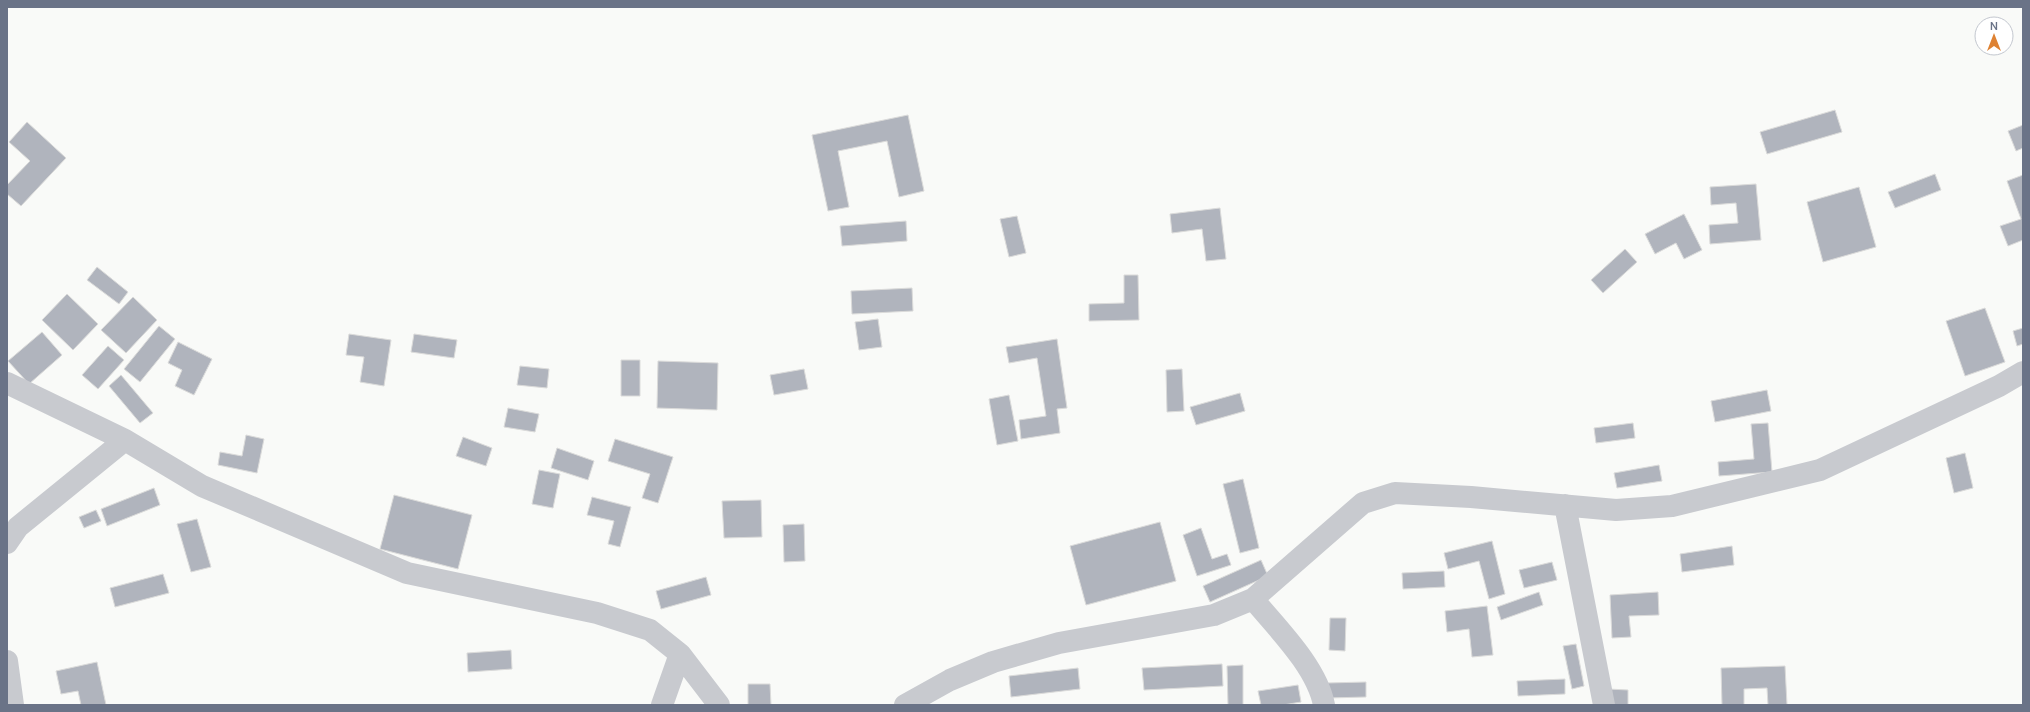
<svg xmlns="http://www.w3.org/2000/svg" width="2030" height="712" viewBox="0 0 2030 712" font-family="Manrope,sans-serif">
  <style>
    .building { fill: #b0b4bd; stroke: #dbdbda }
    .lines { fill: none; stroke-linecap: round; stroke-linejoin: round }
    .street { stroke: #c8cacf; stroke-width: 22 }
  </style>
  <rect width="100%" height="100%" fill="#f9faf8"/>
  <path class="building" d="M1835,110L1842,132L1767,154L1760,132Z
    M908,115L924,191L899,197L887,141L838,151L849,207L828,211L812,135Z
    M27,122L66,158L21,206L7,194V185L30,161L9,142Z
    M2023,125V148L2016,151L2008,131Z
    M1935,174L1941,190L1895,208L1888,192Z
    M2023,175V240L2008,246L2000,226L2021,219L2007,181Z
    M1756,184L1761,240L1710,244L1709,225L1738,223L1736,203L1711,205L1710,187Z
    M1859,187L1876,247L1823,262L1807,202Z
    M1220,208L1226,259L1206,261L1202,229L1172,233L1170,214Z
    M1684,214L1702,250L1684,259L1676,243L1655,254L1645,234Z
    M1017,216L1026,253L1009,257L1000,219Z
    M906,221L907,241L842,246L840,226Z
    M1625,249L1637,262L1603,293L1591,280Z
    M97,267L128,292L119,304L87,280Z
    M1124,275H1138L1139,320L1089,321V304L1124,303Z
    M912,288L913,311L852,314L851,291Z
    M67,294L98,324L73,350L42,320Z
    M133,297L157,320L126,353L101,330Z
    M1985,308L2005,362L1965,376L1946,321Z
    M878,319L882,347L859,350L855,322Z
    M159,326L175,339L140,382L124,369Z
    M2023,328V344L2017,346L2013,331Z
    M42,332L62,355L29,384L8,361Z
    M349,334L391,340L384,386L360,382L364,357L346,355Z
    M414,334L457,340L454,358L411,352Z
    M1057,339L1067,408L1057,409L1060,433L1021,439L1019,420L1046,416L1037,358L1009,363L1006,347Z
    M178,342L212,359L194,395L175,386L182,370L168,363Z
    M108,346L124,360L98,389L82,375Z
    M621,360H640V396H621Z
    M658,361L718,363L717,410L657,408Z
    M520,366L549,369L547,388L517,385Z
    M804,369L808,389L774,395L770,375Z
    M1182,369L1184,411L1167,412L1166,370Z
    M121,375L153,413L140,423L109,386Z
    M1767,390L1771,411L1715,422L1711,401Z
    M1240,393L1245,411L1196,425L1190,407Z
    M1009,395L1018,441L997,445L989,399Z
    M508,408L539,414L535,432L504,427Z
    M1633,423L1635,438L1596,443L1594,428Z
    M1768,423L1772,472L1719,476L1718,462L1754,459L1751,424Z
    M246,435L264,439L257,473L218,465L220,452L242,456Z
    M463,437L492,448L486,466L456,456Z
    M615,439L673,457L658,503L642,498L650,474L608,461Z
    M557,448L594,461L588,480L551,468Z
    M1965,453L1973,488L1954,493L1946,458Z
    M1659,465L1662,481L1617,488L1614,473Z
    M539,470L560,474L553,508L532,504Z
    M1243,479L1259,548L1240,553L1223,484Z
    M154,488L160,505L107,526L101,509Z
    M394,495L472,515L458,569L380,549Z
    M592,497L631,507L620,547L608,544L614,521L587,515Z
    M761,500L762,537L724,538L722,501Z
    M96,510L101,521L84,528L79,517Z
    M197,519L211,567L191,572L177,524Z
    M1160,522L1176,581L1086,605L1070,546Z
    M804,524L805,561L784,562L783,525Z
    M1201,528L1212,559L1227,554L1231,565L1197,576L1183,535Z
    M1492,541L1505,594L1489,599L1479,561L1448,569L1444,553Z
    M1732,546L1734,565L1682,572L1680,554Z
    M1261,560L1268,576L1210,602L1203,586Z
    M1552,562L1557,580L1524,588L1519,570Z
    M1444,571L1445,587L1403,589L1402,573Z
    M163,574L169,593L115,607L110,588Z
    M706,577L711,595L661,609L656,591Z
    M1539,592L1543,605L1501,620L1497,607Z
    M1658,592L1659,615L1629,616L1631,637L1612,638L1610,595Z
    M1487,606L1493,655L1472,657L1469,629L1447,632L1445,611Z
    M1330,618H1346L1345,651L1329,650Z
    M1576,644L1584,686L1572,689L1563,646Z
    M511,650L512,669L468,672L467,653Z
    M97,662L106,705H81L78,691L61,694L56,671Z
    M1222,664L1223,686L1144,690L1142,668Z
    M1243,665V705H1228L1227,666Z
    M1785,666L1787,705H1768L1767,688L1744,689V705H1722L1721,668Z
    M1078,668L1080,689L1011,697L1009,676Z
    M1565,679V694L1518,696L1517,681Z
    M1366,682V697L1327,698V683Z
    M748,684H770L771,705H748Z
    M1298,685L1301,702L1283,705H1261L1258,691Z
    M1608,689L1628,690V705H1608Z"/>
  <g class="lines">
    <path class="street" d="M7,383L125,440L202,486L407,573L597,613L650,630L680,654L719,705
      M1565,505L1604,705
      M7,543L18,527L125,440
      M1253,599C1277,628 1317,667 1324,705
      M7,661L13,705
      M662,705L680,654
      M905,705L950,680L993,662L1059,643L1214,615L1253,599L1363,503L1395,493L1471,497L1616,510L1672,506L1820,470L1999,386L2023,372"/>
  </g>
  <rect width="2030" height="712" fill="none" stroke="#6a7387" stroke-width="16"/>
  <g transform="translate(1994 36)"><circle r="19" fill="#ffffff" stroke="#c3c7cf"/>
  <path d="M0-3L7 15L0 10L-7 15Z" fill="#de8233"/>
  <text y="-6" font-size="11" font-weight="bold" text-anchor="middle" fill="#6a7387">N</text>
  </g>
</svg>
